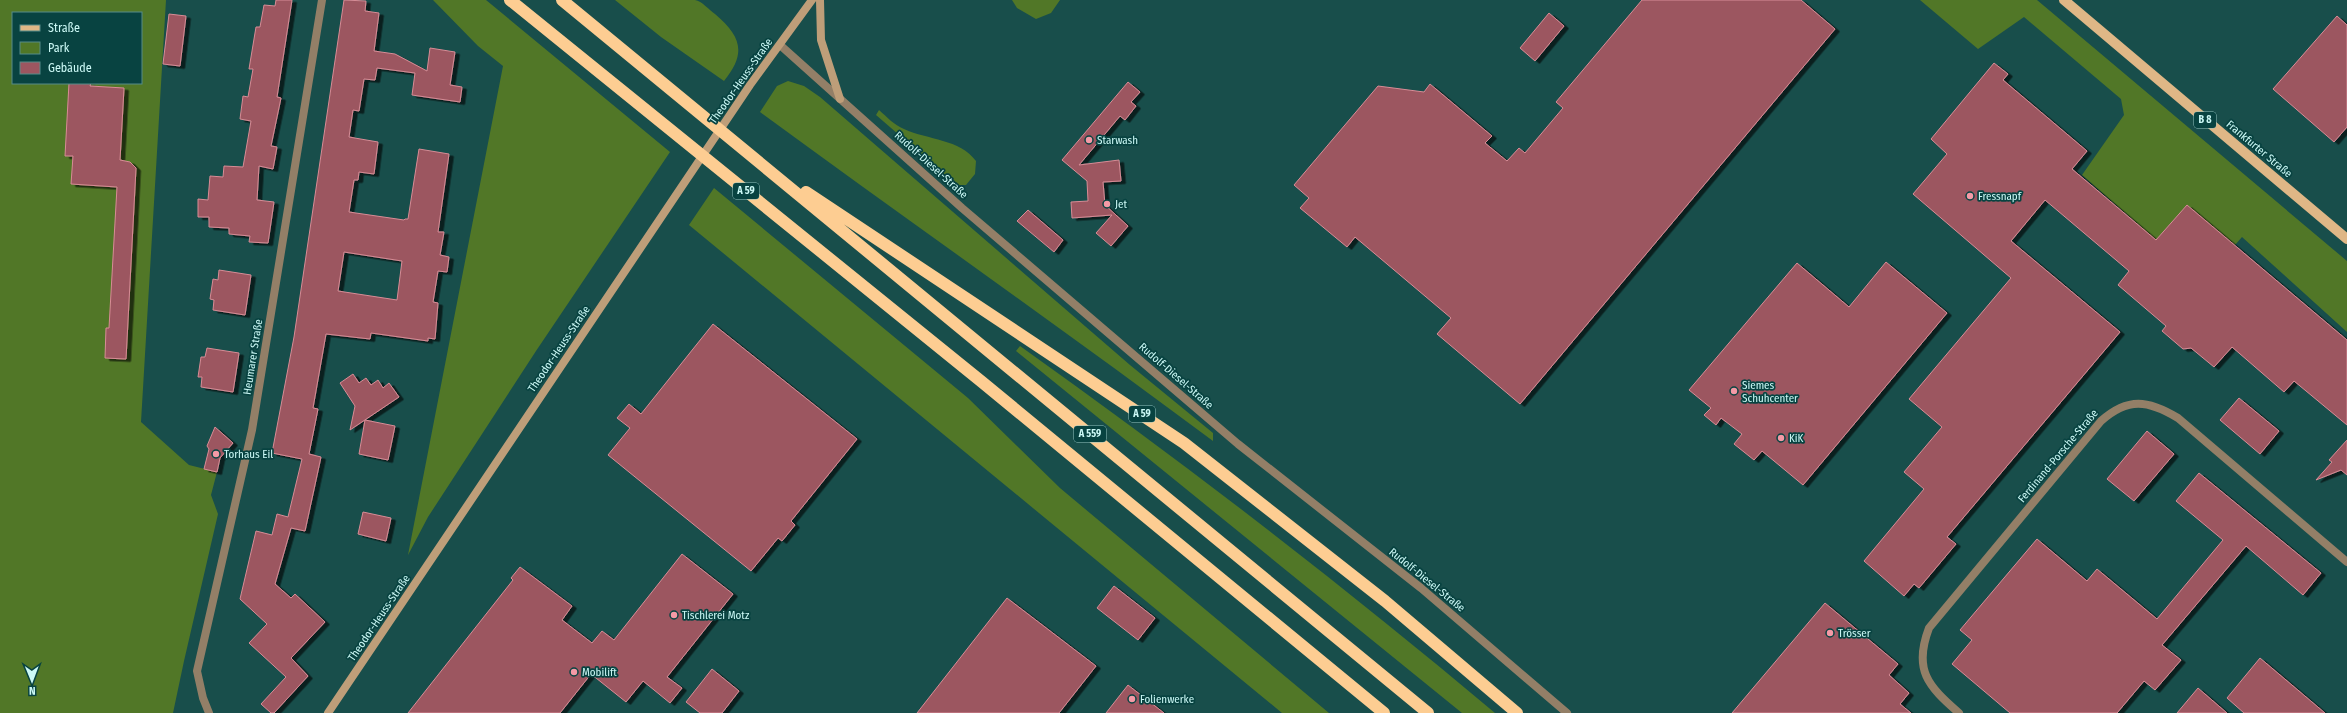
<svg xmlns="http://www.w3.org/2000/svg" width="2347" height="713" viewBox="0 0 2347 713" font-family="'Fira Sans Condensed',sans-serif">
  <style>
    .green { fill: #517727; fill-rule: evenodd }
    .building { fill: #9c5660; stroke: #d88c96; fill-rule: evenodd; filter: url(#shadow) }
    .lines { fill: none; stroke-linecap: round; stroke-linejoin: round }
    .street { stroke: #937f67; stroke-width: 8 }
    .secondary { stroke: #be9e79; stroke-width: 8 }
    .primary { stroke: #dfb786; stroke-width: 10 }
    .highway { stroke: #fdcd92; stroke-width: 12 }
    .poi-dot { fill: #f49aa6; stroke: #084341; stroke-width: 1.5 }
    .labels { text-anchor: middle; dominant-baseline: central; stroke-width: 3.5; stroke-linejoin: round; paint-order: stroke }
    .shield { fill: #084341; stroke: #91c2c0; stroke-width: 1 }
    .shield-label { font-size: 10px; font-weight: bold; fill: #ccf9f6 }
    .street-label { font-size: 11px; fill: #ccf9f6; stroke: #084341 }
    .poi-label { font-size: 11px; fill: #ccf9f6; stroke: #084341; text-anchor: start }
  </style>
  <defs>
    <filter id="shadow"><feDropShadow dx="4.5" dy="2.5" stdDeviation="0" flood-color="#0009"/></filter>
  </defs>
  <rect width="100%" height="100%" fill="#184e4b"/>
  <path class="green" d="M0,0H166L141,422L189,465L217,472L211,495L218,514L184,661L173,713H0ZM13,13H141V83H13Z
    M433,0H486L670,152L536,351L428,517L408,555L503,66L478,46Z
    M615,0C638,0 674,0 695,0C702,1 709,10 715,14C741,36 747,53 724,81L661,37Z
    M1012,0H1060L1051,13L1036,19L1017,8Z
    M1920,0H2037L2347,261V332L2242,237L2235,245L2187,205L2156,240L2082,175L2124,115L2121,99L2024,17L1978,49Z
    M788,81L804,86L820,97L1130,365L1213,433V441C1063,329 910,222 760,112L777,86Z
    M879,110C887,117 894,125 904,129C928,140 960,139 976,161L975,174L966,185H957L876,115Z
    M714,188L968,398L1060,488L1329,713H1282L689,225Z
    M1020,346C1183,462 1342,584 1495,713H1462L1016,351Z"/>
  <path class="building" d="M276,0H292L277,97L281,98L271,146L277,147L273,169L259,166L257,200L274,202L268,243L249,242L250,236L229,234V228L209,227V217H198V199L208,200L210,176L223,177L224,166L243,167L251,121L240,119L243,96L248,97L253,69H249L256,27H260L264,5L275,6Z
    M344,0L366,1L365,11L379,13L374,51L395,54L427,71L430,48L455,52L450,85L462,87L460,102L412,95L415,73L377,68L375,80L364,79L359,111L353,110L349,137L378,142L374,174L359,172L358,180H354L349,212L404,220L405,219H408L419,149L449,154L438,232H444L440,255L449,257L447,272L438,271L433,302L438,303L435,339L428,338V341L371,333L370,339L326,334L313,408L318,409L309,454L321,457L305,531L291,528L275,584L291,598L295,594L325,622L291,658L308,676L274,713H271L261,704L286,677L249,643L267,624L240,599L256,531L272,535L277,514L288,517L302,459L272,453L294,337ZM344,252L402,261L397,300L338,291Z
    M1642,0H1801L1835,29L1520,404L1437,334L1451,318L1355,237L1347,247L1300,208L1309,198L1294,185L1378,86L1424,92L1430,84L1492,136L1485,143L1507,161L1519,148L1525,153L1563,108L1556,102Z
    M1549,13L1564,26L1535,61L1520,48Z
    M169,14L186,16L180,66L163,64Z
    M2337,16L2347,25V127L2334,142L2273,89Z
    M1994,63L2008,74L2003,80L2087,151L2072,169L2156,240L2187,205L2347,340V425L2294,381L2284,392L2232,347L2214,367L2191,348L2183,349L2162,331L2166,326L2118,285L2129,271L2045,200L2011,241L2120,332L1947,537L1956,544L1919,588L1914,584L1904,596L1864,561L1924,489L1904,472L1942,427L1909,399L2011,278L1913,194L1947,154L1931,139Z
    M1128,82L1140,92L1131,102L1136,106L1125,120L1120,116L1079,165L1119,160L1121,181L1103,182L1105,205L1128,226L1111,246L1096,233L1112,215L1072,218L1071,202L1088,201L1087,181L1062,160Z
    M69,83H91L90,86L124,88L120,160L130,162L136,168L126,359L105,358L106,328H109L117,187L71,184L73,156H65Z
    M1028,210L1063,240L1054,252L1017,221Z
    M1886,262L1947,313L1803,485L1762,451L1754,460L1734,444L1742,434L1721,418L1716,425L1704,415L1711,408L1689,390L1797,263L1849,307Z
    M219,270L251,275L245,315L213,310L214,300L210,299L213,279L218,280Z
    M713,324L857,439L791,521L795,525L782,541L778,538L751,571L608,455L630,428L617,418L629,404L641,414Z
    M207,348L239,353L233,392L201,387L202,377H198L201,357H205Z
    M353,374L359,383L366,378L371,385L378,380L383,388L389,383L399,397L350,430L355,406L340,383Z
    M2239,398L2279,431L2260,454L2220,420Z
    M365,420L395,426L388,460L359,454Z
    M215,427L233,443L220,458L217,472L204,469L209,449L207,446Z
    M2147,431L2174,454L2134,501L2107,479Z
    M2347,440V475L2341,470L2316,480L2332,462L2329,460Z
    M2199,473L2321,573L2303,595L2246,546L2162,645L2181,660L2155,690L2144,681L2117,713H2010L1952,664L1972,640L1960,630L2037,539L2087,581L2097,569L2157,619L2223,540L2176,501Z
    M363,512L391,518L386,541L358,534Z
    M682,554L733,594L667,677L682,688L670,703L643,681L626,702L591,674L560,713H408L513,580L511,578L520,567L572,606L562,620L592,643L602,631L614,640Z
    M1114,586L1155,618L1138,640L1097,608Z
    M1007,598L1096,666L1059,713H917Z
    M1825,603L1898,664L1889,675L1909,693L1900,704L1911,713H1732Z
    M2260,658L2325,713H2244L2227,698Z
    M712,669L739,691L722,713H700L686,702Z
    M1128,685L1164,713H1106Z
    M2198,688L2227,713H2177Z"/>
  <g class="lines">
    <path class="street" d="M780,45L962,208L1238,444L1421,588L1567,713
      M209,713L203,698L197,671L252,430L322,0
      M1959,713C1928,686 1913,670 1929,628L2101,421C2128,397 2148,400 2178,418L2347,562"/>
    <path class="secondary" d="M820,0L821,40L840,99
      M328,713L750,85L812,0"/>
    <path class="primary" d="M2064,0L2347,239"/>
    <path class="highway" d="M510,0L982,382L1384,713
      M562,0L1428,713
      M806,192L1184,443L1385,601L1517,713"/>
  </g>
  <g class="poi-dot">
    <circle cx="1089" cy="140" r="4"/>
    <circle cx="1970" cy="196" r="4"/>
    <circle cx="1107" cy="204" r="4"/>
    <circle cx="1734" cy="391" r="4"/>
    <circle cx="1781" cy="438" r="4"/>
    <circle cx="216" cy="454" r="4"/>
    <circle cx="674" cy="615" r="4"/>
    <circle cx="1830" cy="633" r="4"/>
    <circle cx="574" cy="672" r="4"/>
    <circle cx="1132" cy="699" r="4"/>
  </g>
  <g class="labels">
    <g class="shield">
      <rect x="2194" y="112" width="22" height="16" rx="3"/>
      <rect x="733" y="183" width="26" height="16" rx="3"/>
      <rect x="1129" y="406" width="26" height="16" rx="3"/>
      <rect x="1074" y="426" width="32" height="16" rx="3"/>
    </g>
    <g class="shield-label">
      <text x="2205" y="120">B 8</text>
      <text x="746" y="191">A 59</text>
      <text x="1142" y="414">A 59</text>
      <text x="1090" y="434">A 559</text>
    </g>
    <g class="street-label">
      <text transform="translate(741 81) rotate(-55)">Theodor-Heuss-Straße</text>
      <text transform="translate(2259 149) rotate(40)">Frankfurter Straße</text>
      <text transform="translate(931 165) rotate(42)">Rudolf-Diesel-Straße</text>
      <text transform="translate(559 349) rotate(-56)">Theodor-Heuss-Straße</text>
      <text transform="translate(253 357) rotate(-81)">Heumarer Straße</text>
      <text transform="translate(1176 376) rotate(41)">Rudolf-Diesel-Straße</text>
      <text transform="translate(2058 456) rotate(-50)">Ferdinand-Porsche-Straße</text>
      <text transform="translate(1427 580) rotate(39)">Rudolf-Diesel-Straße</text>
      <text transform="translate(379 618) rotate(-56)">Theodor-Heuss-Straße</text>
    </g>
    <g class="poi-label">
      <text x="1097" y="140">Starwash</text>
      <text x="1978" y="196">Fressnapf</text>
      <text x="1115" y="204">Jet</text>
      <text x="1742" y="385">Siemes<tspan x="1742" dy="13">Schuhcenter</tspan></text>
      <text x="1789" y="438">KiK</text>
      <text x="224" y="454">Torhaus Eil</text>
      <text x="682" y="615">Tischlerei Motz</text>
      <text x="1838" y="633">Trösser</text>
      <text x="582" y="672">Mobilift</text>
      <text x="1140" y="699">Folienwerke</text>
    </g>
  </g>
  <rect x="12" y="12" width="130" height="72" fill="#084341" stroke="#568c89"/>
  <rect x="20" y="25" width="20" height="6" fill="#dfb786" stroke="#568c89"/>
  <text x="48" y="32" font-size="12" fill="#ccf9f6">Straße</text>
  <rect x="20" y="42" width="20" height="12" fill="#517727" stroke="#568c89"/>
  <text x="48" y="52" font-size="12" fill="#ccf9f6">Park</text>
  <rect x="20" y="62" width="20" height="12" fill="#9c5660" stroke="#568c89"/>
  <text x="48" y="72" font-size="12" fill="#ccf9f6">Gebäude</text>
  <g transform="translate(32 681) rotate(179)" stroke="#084341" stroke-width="3" paint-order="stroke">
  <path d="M0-3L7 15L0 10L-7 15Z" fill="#ccf9f6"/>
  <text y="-6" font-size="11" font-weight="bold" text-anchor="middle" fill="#ccf9f6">N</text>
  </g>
</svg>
